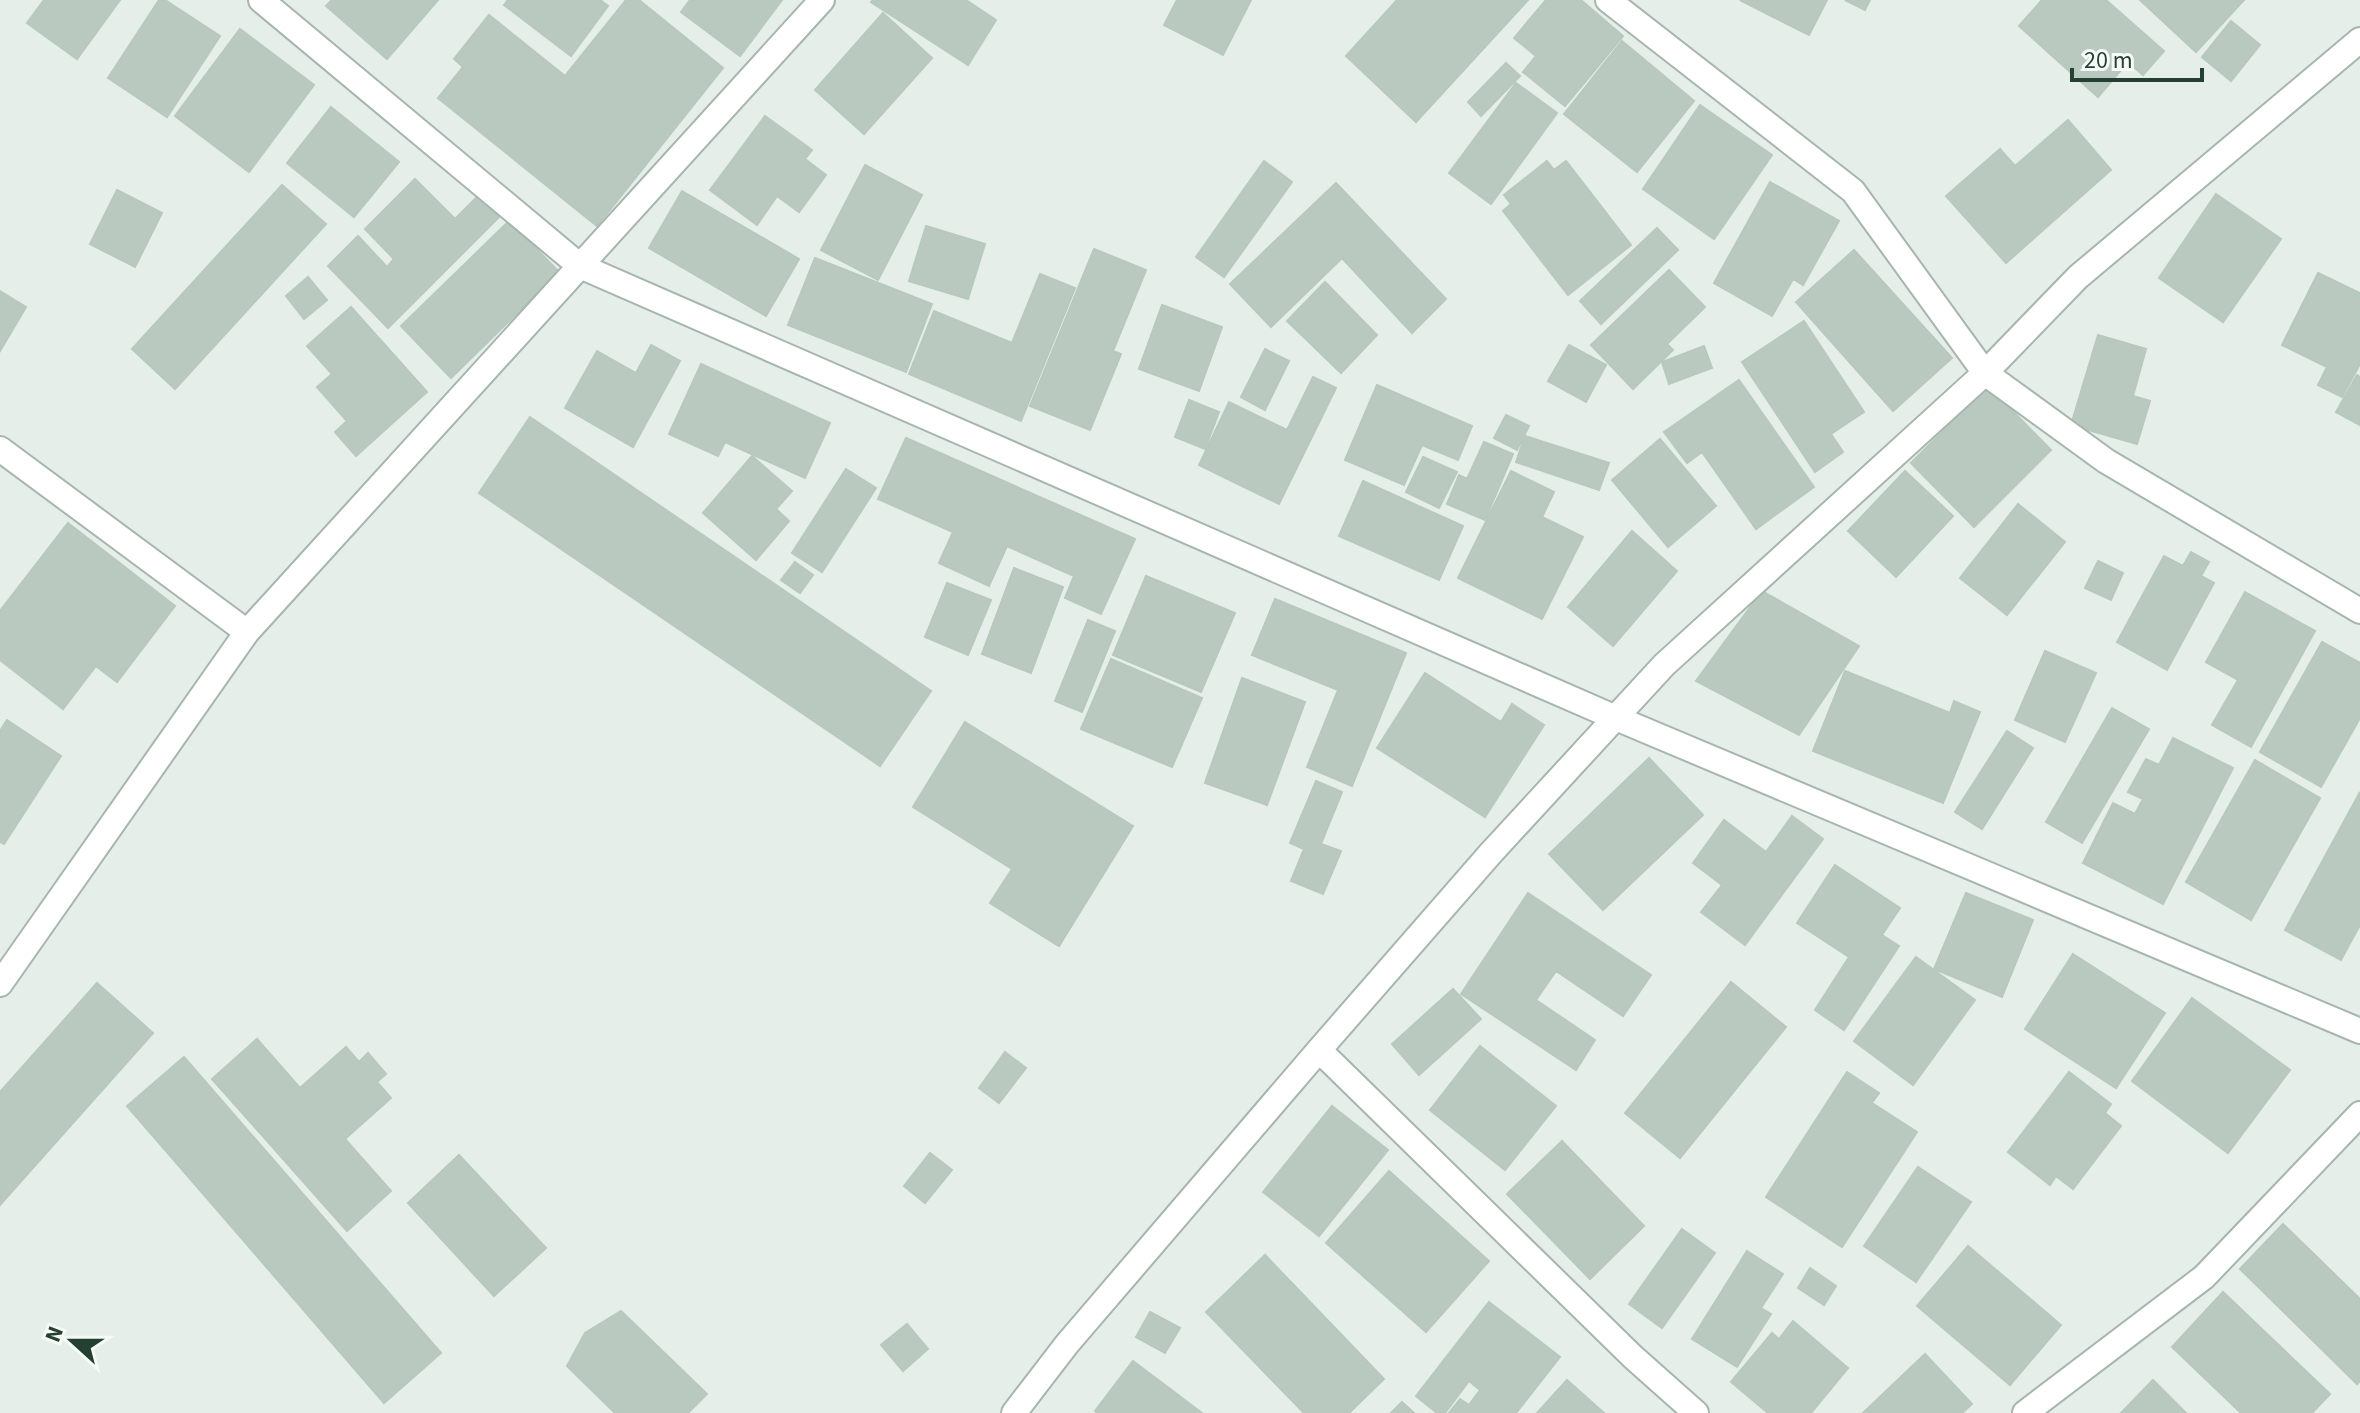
<svg xmlns="http://www.w3.org/2000/svg" width="2360" height="1413" viewBox="0 0 2360 1413" font-family="'Source Sans 3',sans-serif">
  <style>
    .building { fill: #bac9c0; stroke: #b7c8bd; stroke-width: 2 }
    .lines { fill: none; stroke-linecap: round; stroke-linejoin: round }
    .street-casing { stroke: #a7b6ad; stroke-width: 28 }
    .street { stroke: #fff; stroke-width: 24 }
  </style>
  <rect width="100%" height="100%" fill="#e5eee8"/>
  <path class="building" d="M44,0H120L77,59L27,23Z
    M159,0H165L220,36L167,117L108,78Z
    M332,0H438L387,59L326,6Z
    M508,0H600L608,6L571,56L504,5Z
    M626,0H639L723,68L597,226L438,98L463,67L454,59L489,15L565,76Z
    M690,0H782L740,56L681,12Z
    M873,0H966L996,20L968,65L871,2Z
    M1177,0H1251L1223,55L1164,25Z
    M1397,0H1528L1416,122L1346,56Z
    M1546,0H1581L1623,36L1565,106L1523,72L1536,56L1514,38Z
    M1740,0H1827L1809,35Z
    M1845,0H1870L1865,10Z
    M2042,0H2106L2164,51L2143,75L2128,62L2098,97L2019,26Z
    M2140,0H2244L2196,52Z
    M883,13L932,58L864,134L815,90Z
    M2231,21L2260,45L2231,81L2202,57Z
    M240,29L314,85L249,172L175,116Z
    M1622,41L1694,101L1637,172L1564,114Z
    M1506,63L1520,76L1481,116L1468,102Z
    M1516,83L1557,113L1491,204L1449,173Z
    M1700,105L1772,155L1714,239L1643,189Z
    M331,107L399,162L354,217L287,163Z
    M765,116L812,150L805,159L826,175L799,212L777,196L757,225L710,190Z
    M2068,120L2111,170L2006,263L1946,196L2000,149L2015,166Z
    M1264,161L1292,182L1224,277L1196,257Z
    M1547,161L1554,170L1566,161L1631,245L1568,295L1503,211L1511,204L1504,195Z
    M865,165L922,195L878,280L821,250Z
    M415,179L455,219L481,193L502,214L388,328L328,266L358,236L387,267L394,259L365,229Z
    M1770,182L1839,221L1803,285L1793,279L1772,316L1714,283Z
    M1336,183L1446,299L1412,333L1342,258L1271,327L1230,284Z
    M282,185L326,224L175,389L132,349Z
    M117,190L162,213L135,267L90,244Z
    M682,191L799,259L766,316L649,248Z
    M2216,194L2281,239L2223,322L2159,278Z
    M509,221L559,272L451,378L401,326Z
    M926,226L985,244L968,299L909,281Z
    M1657,228L1678,250L1601,324L1580,301Z
    M1094,249L1146,270L1113,351L1121,354L1090,430L1030,406Z
    M1854,250L1952,358L1893,411L1796,302Z
    M815,258L932,304L906,372L788,325Z
    M1669,270L1705,307L1667,344L1673,350L1633,389L1591,345Z
    M2318,273L2360,293V364L2342,397L2318,385L2327,367L2282,345Z
    M1040,274L1075,288L1021,421L909,374L934,311L1012,343Z
    M308,277L327,300L304,319L286,296Z
    M1325,282L1377,335L1341,373L1287,321Z
    M0,291L26,307L0,351Z
    M1162,305L1222,327L1199,391L1139,369Z
    M351,307L427,392L356,456L335,432L347,421L317,387L332,374L307,346Z
    M1804,321L1864,412L1831,434L1843,452L1815,472L1742,362Z
    M2098,335L2146,349L2133,396L2150,401L2137,444L2071,425Z
    M651,345L680,361L633,447L565,408L597,351L636,373Z
    M1569,345L1606,365L1586,402L1548,381Z
    M1704,346L1712,368L1669,384L1662,362Z
    M1265,349L1289,361L1265,410L1241,397Z
    M701,364L830,423L805,478L725,442L718,456L669,434Z
    M2357,375L2360,377V425L2336,412Z
    M1313,377L1336,388L1279,504L1199,465L1229,402L1287,430Z
    M1739,380L1814,487L1756,529L1702,452L1687,463L1664,432Z
    M1377,385L1472,426L1458,460L1422,445L1404,485L1345,460Z
    M1988,386L2051,450L1974,527L1911,463Z
    M1189,400L1219,412L1205,449L1175,437Z
    M1506,415L1529,426L1517,450L1494,438Z
    M530,417L931,691L880,766L479,493Z
    M1525,436L1609,463L1599,490L1516,462Z
    M906,438L1135,539L1101,614L1065,598L1074,576L1007,546L989,586L939,563L953,532L878,499Z
    M1660,439L1716,506L1668,547L1612,480Z
    M1484,442L1513,454L1485,520L1447,504L1459,475L1467,479Z
    M752,456L792,491L776,509L789,521L756,560L703,513Z
    M1423,457L1457,472L1439,508L1406,492Z
    M846,469L876,488L822,572L792,553Z
    M1511,471L1554,492L1542,517L1583,537L1542,619L1458,578Z
    M1905,471L1953,516L1896,577L1848,531Z
    M1363,481L1463,526L1439,580L1339,536Z
    M2018,504L2065,542L2007,615L1960,578Z
    M68,523L175,606L117,682L96,666L63,709L0,660V611Z
    M1632,531L1677,571L1613,646L1568,607Z
    M2191,552L2209,562L2201,576L2214,583L2167,670L2117,642L2164,556L2183,566Z
    M2098,561L2123,573L2111,600L2085,588Z
    M795,562L813,575L800,593L781,580Z
    M1014,568L1063,587L1031,673L982,654Z
    M1146,576L1235,613L1201,692L1113,655Z
    M947,583L991,600L968,655L925,637Z
    M1762,591L1859,646L1799,735L1696,681Z
    M2245,592L2315,631L2251,747L2212,725L2238,680L2206,662Z
    M1275,599L1406,653L1352,786L1307,767L1338,690L1252,655Z
    M1088,620L1115,631L1082,712L1055,701Z
    M2322,642L2360,663V718L2321,787L2260,752Z
    M2045,651L2096,673L2065,742L2015,720Z
    M1111,659L1202,698L1172,767L1081,729Z
    M1845,671L1950,713L1954,701L1980,712L1943,803L1813,751Z
    M1425,673L1501,722L1512,704L1544,725L1485,817L1377,748Z
    M1242,678L1305,702L1267,805L1205,783Z
    M2112,708L2149,729L2082,843L2046,822Z
    M7,720L61,756L4,844L0,842V731Z
    M965,722L1133,826L1059,946L990,903L1012,869L913,807Z
    M2007,731L2033,748L1982,829L1955,812Z
    M2173,738L2233,768L2163,904L2083,863L2113,803L2135,814L2143,799L2128,792L2146,759L2159,765Z
    M1649,758L1703,815L1603,910L1549,854Z
    M2255,760L2320,798L2251,920L2186,882Z
    M1316,781L1342,792L1321,844L1341,851L1323,894L1291,881L1304,849L1290,843Z
    M2360,792V925L2341,960L2285,930Z
    M1792,816L1823,839L1745,945L1701,912L1722,885L1693,863L1724,820L1766,852Z
    M1835,865L1900,908L1882,935L1899,946L1844,1030L1815,1010L1849,957L1797,923Z
    M1528,893L1651,975L1623,1016L1556,971L1536,1000L1595,1040L1576,1070L1461,994Z
    M1966,893L2033,920L2002,997L1934,969Z
    M2073,954L2165,1013L2116,1088L2025,1029Z
    M1916,957L1975,1000L1913,1085L1854,1041Z
    M1731,982L1786,1027L1680,1158L1625,1113Z
    M97,983L153,1033L0,1205V1092Z
    M1453,989L1481,1019L1419,1075L1392,1044Z
    M2192,998L2290,1070L2228,1153L2132,1081Z
    M257,1039L300,1088L346,1047L359,1062L368,1053L386,1074L377,1082L391,1098L345,1139L391,1191L347,1231L212,1079Z
    M1480,1046L1556,1106L1505,1170L1430,1110Z
    M1005,1052L1026,1068L999,1103L979,1088Z
    M184,1057L441,1353L384,1403L127,1106Z
    M1847,1072L1879,1093L1872,1103L1917,1132L1842,1247L1766,1197Z
    M2069,1072L2111,1104L2105,1113L2121,1126L2073,1189L2056,1176L2050,1185L2008,1152Z
    M1332,1106L1388,1150L1319,1236L1263,1192Z
    M1562,1141L1644,1226L1590,1279L1507,1194Z
    M930,1153L952,1170L925,1203L904,1186Z
    M459,1155L546,1248L494,1296L408,1203Z
    M1918,1167L1971,1202L1916,1282L1864,1246Z
    M1389,1171L1489,1261L1426,1332L1326,1243Z
    M2283,1224L2360,1299V1381L2357,1384L2240,1269Z
    M1682,1229L1715,1253L1662,1328L1629,1304Z
    M1968,1246L2061,1325L2010,1385L1917,1306Z
    M1747,1251L1783,1274L1761,1308L1771,1314L1737,1367L1692,1339Z
    M1265,1255L1384,1379L1349,1413H1304L1206,1312Z
    M1810,1268L1836,1286L1824,1305L1798,1288Z
    M2223,1292L2330,1394L2312,1413H2241L2172,1347Z
    M1489,1302L1560,1357L1516,1413H1449L1460,1399L1469,1405L1480,1390L1469,1381L1445,1413H1437L1416,1396Z
    M621,1311L707,1394L688,1413H615L567,1366L585,1333Z
    M1150,1312L1180,1328L1165,1353L1136,1337Z
    M1793,1321L1848,1368L1811,1413H1768L1731,1382L1772,1333L1779,1339Z
    M907,1324L928,1349L903,1371L881,1345Z
    M1925,1354L1972,1404L1962,1413H1863Z
    M1133,1361L1202,1413H1098L1095,1411Z
    M1567,1380L1604,1413H1537Z
    M2153,1380L2186,1413H2121Z
    M1402,1402L1414,1413H1391Z"/>
  <g class="lines">
    <g class="street-casing">
      <path id="street" d="M261,0L580,266L1616,718L2360,1031
        M1608,0L1853,191L1985,373L2106,461L2360,611
        M0,449L247,632
        M0,984L247,632L822,0
        M1319,1050L1633,1357L1696,1413
        M1014,1413L1067,1344L1319,1050L1490,854L1664,665L1985,373L2078,277L2360,40
        M2025,1413L2204,1277L2360,1114"/>
    </g>
    <use href="#street" class="street"/>
  </g>
  <g transform="translate(72 1341) rotate(291)" stroke="#f6faf7" stroke-width="6" paint-order="stroke">
  <path d="M0-6L14 30L0 20L-14 30Z" fill="#244031"/>
  <text y="-12" font-size="22" font-weight="bold" text-anchor="middle" fill="#244031">N</text>
  </g>
  <path d="M2072 68v12h130v-12" fill="none" stroke="#244031" stroke-width="4"/>
  <text x="2084" y="68" font-size="24" fill="#244031" stroke="#f6faf7" stroke-width="6" paint-order="stroke">20 m</text>
</svg>
